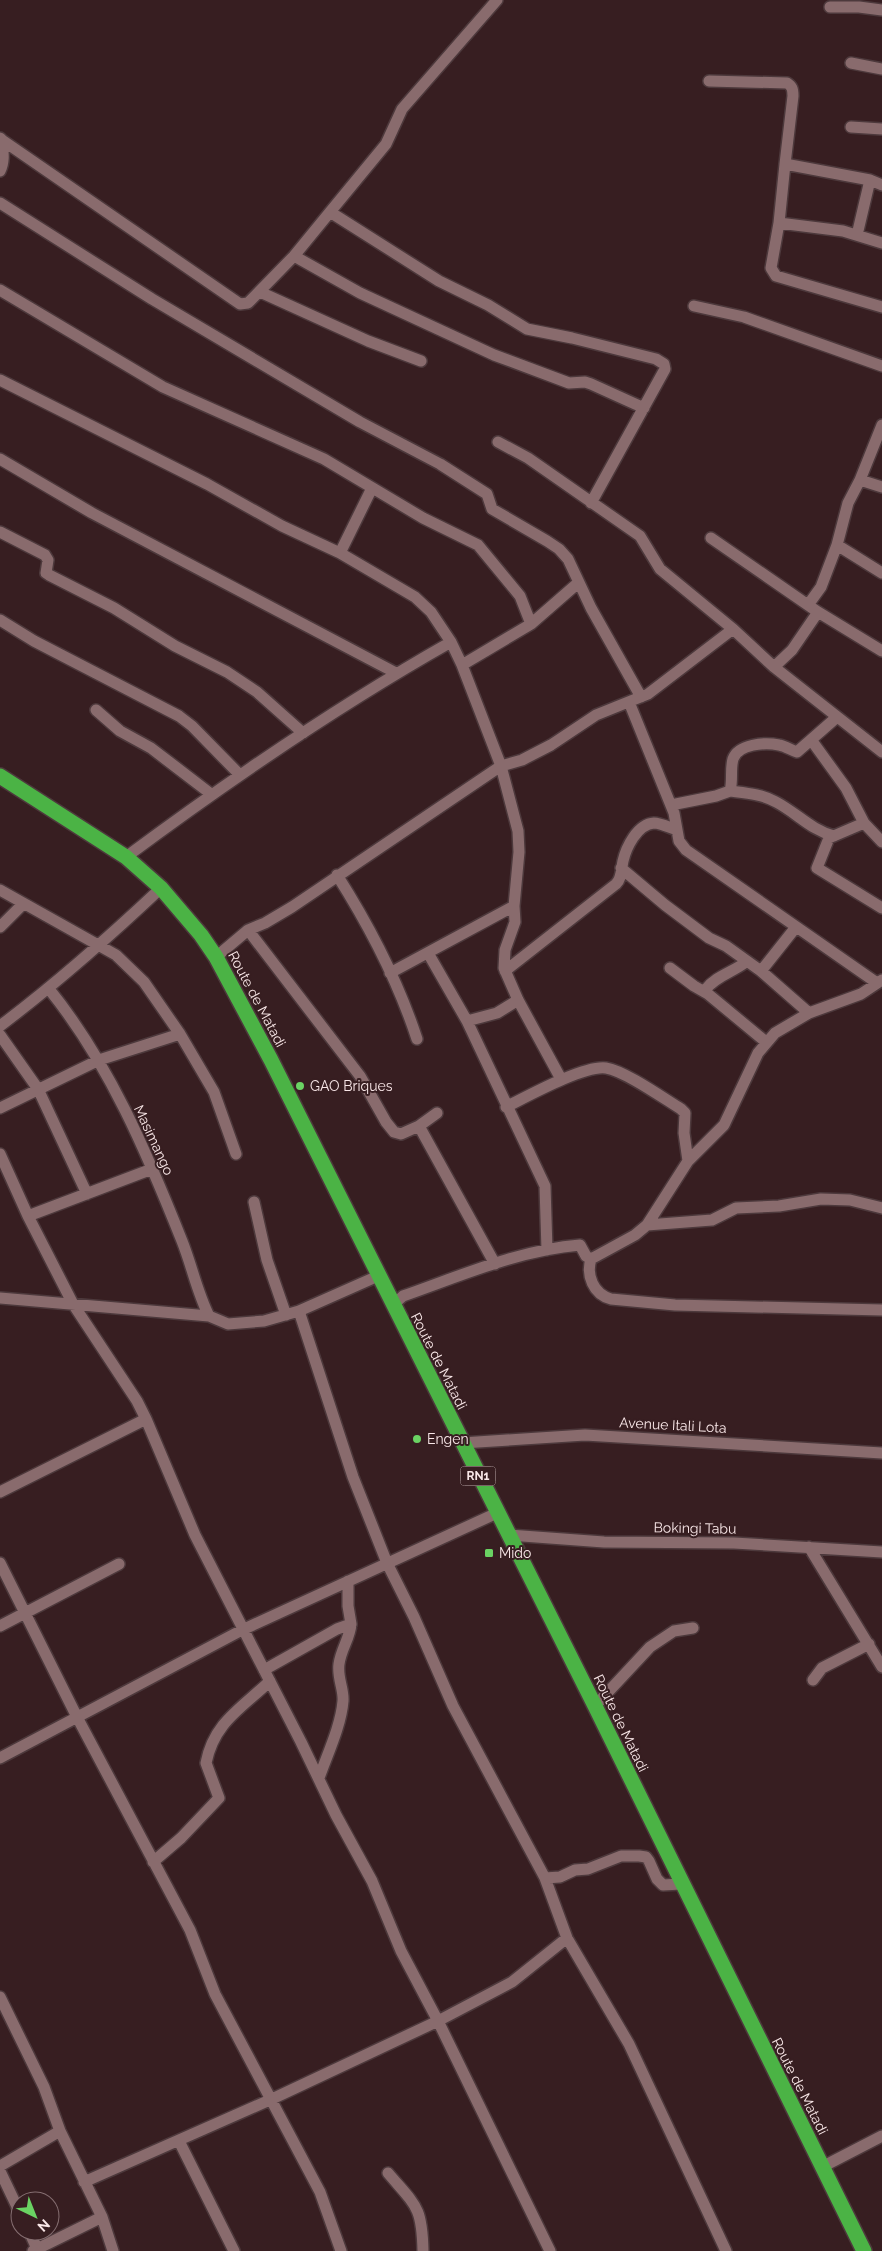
<svg xmlns="http://www.w3.org/2000/svg" width="882" height="2251" viewBox="0 0 882 2251" font-family="Raleway,sans-serif">
  <style>
    .lines { fill: none; stroke-linecap: round; stroke-linejoin: round }
    .minor-casing { stroke: #4d393c; stroke-width: 14 }
    .highway-casing { stroke: #4d393c; stroke-width: 18 }
    .minor { stroke: #896b6d; stroke-width: 11 }
    .highway { stroke: #4bb345; stroke-width: 15 }
    .poi-dot { fill: #6ad363; stroke: #371e21; stroke-width: 2 }
    .labels { text-anchor: middle; dominant-baseline: central; stroke-width: 4; stroke-linejoin: round; paint-order: stroke }
    .shield { fill: #371e21; stroke: #bfabac; stroke-width: 1 }
    .shield-label { font-size: 12px; font-weight: bold; fill: #f9e7e8 }
    .street-label { font-size: 14px; fill: #f9e7e8; stroke: #371e21 }
    .poi-label { font-size: 14px; fill: #f9e7e8; stroke: #371e21; text-anchor: start }
  </style>
  <rect width="100%" height="100%" fill="#371e21"/>
  <g class="lines">
    <g class="minor-casing">
      <path id="minor" d="M830,7H859L882,10
        M851,63L882,69
        M709,81L787,83C792,86 793,89 793,96L785,164
        M851,127L882,129
        M0,138L2,140C3,151 5,161 0,171
        M2,140L240,304L248,303L294,256L330,212L386,144L402,109L497,0
        M870,180L785,164L779,223L771,268L776,276L882,307
        M0,203L152,299L360,422L440,464L487,494L492,509L547,541L559,549L568,559L591,608L641,697
        M330,212L439,281L488,305L527,329L572,338L656,359L664,364L665,369L591,503
        M779,223L843,231L882,243
        M857,235L870,180L882,185
        M294,256L360,293L494,355L569,383L585,382L591,384L644,408
        M0,290L163,387L324,459L423,518L478,545L520,596L531,624
        M260,292L368,341L421,361
        M694,306L744,317L882,366
        M0,380L207,484L282,526L340,553L415,597L431,612L451,642L462,665L501,766L518,831L519,852L514,906L515,922L505,950L504,968L518,1000L561,1079
        M498,442L528,458L640,536L660,569L733,629L774,667L882,752
        M0,459L92,513L396,673
        M860,480L882,487
        M0,532L45,555L48,560L46,573L49,575L114,608L175,646L227,672L257,692L303,733
        M711,538L818,612L882,651
        M837,545L882,573
        M340,553L372,488
        M808,605L821,587L837,545L848,503L860,480L882,425
        M0,620L34,641L179,716L192,726L240,775
        M462,665L531,624L578,583
        M774,667L792,650L818,612
        M629,702L674,813L679,841L686,850L877,983
        M96,710L120,731L151,748L211,794
        M812,741L846,788L864,823L882,842
        M730,791C746,793 762,794 776,802C797,813 811,830 834,836
        M671,805L716,796L730,791C733,780 730,770 733,759C738,744 765,742 779,745C785,746 791,750 797,752L837,717
        M864,823L829,838L817,868L882,908
        M126,857C231,779 338,706 451,642
        M621,868L665,905L709,938L726,946L761,971L809,1013
        M337,875C370,927 398,981 417,1039
        M0,890L116,955L144,982L180,1034L214,1092L236,1154
        M0,927L23,904
        M248,930L360,1076L386,1122L394,1132L401,1134L419,1126L437,1113
        M428,953L467,1021L497,1013L518,1000
        M216,957L248,930L265,923L292,907L492,772L501,766L522,760L551,745L596,715L648,694L733,629
        M746,962C733,972 716,976 706,989L708,994L766,1042
        M670,968L694,986L708,994
        M505,971L616,884C622,878 621,870 623,861C626,848 637,824 654,823C661,823 670,828 677,830
        M761,971L796,927
        M390,973L514,906
        M49,989C109,1063 147,1153 182,1241C192,1266 197,1292 209,1316
        M467,1021L545,1186L547,1250
        M0,1026C57,983 109,937 161,888
        M0,1035L38,1089L87,1194
        M506,1107C528,1096 584,1065 606,1068C625,1071 663,1098 681,1109L685,1113L684,1133L688,1161
        M0,1108L99,1060L180,1034
        M419,1126L495,1264
        M0,1154L28,1216L73,1304L137,1401L146,1419L195,1535L301,1742L336,1815L372,1881L401,1951L438,2021L550,2251
        M254,1202L267,1260L286,1315
        M28,1216L152,1169
        M647,1225L712,1220L736,1208L779,1206L821,1199L850,1200L882,1208
        M591,1259L635,1235L647,1225L688,1161L724,1125L758,1053L775,1033L809,1013L861,994L882,980
        M0,1298L209,1316L228,1324L264,1321L299,1311L378,1276
        M393,1305L403,1296C460,1276 519,1250 580,1245L586,1256L591,1259C586,1275 593,1294 611,1299L675,1305L882,1310
        M299,1311L353,1477L387,1563L414,1617L453,1706L545,1878L567,1938L629,2044L726,2251
        M462,1443L585,1435L882,1453
        M0,1492L146,1419
        M509,1535L604,1542L734,1543L882,1552
        M809,1547L882,1667
        M0,1563L77,1717L190,1930L215,1994L320,2192L341,2251
        M0,1626L119,1564
        M264,1670L337,1629L351,1624L348,1606V1581
        M813,1680L822,1668L869,1644
        M595,1706L650,1647L674,1631L693,1628
        M0,1758L242,1630L497,1513
        M319,1778C327,1755 341,1726 343,1701C344,1689 337,1678 339,1664C341,1649 350,1638 351,1624
        M153,1862L181,1838L219,1798L206,1763C214,1722 242,1708 270,1681
        M545,1878L560,1877L575,1870L588,1869L621,1856H639L646,1857L649,1861L657,1879L663,1885L681,1884
        M0,1997L44,2087L60,2131L102,2217L113,2251
        M179,2141L234,2251
        M0,2166L60,2131
        M822,2167L882,2136
        M0,2171L20,2213
        M388,2173C416,2206 422,2206 423,2251
        M84,2182L272,2099L438,2021L512,1982L567,1938
        M29,2231L38,2251
        M33,2251L102,2217"/>
    </g>
    <g class="highway-casing">
      <path id="highway" d="M0,776L126,857L161,888L201,935L216,957L271,1060L595,1706L864,2251"/>
    </g>
    <use href="#minor" class="minor"/>
    <use href="#highway" class="highway"/>
  </g>
  <g class="poi-dot">
    <circle cx="300" cy="1086" r="5"/>
    <circle cx="417" cy="1439" r="5"/>
    <rect x="484" y="1548" width="10" height="10" rx="2.5"/>
  </g>
  <g class="labels">
    <rect class="shield" x="460.5" y="1466.5" width="35" height="19" rx="4"/>
    <g class="shield-label">
      <text x="478" y="1476">RN1</text>
    </g>
    <g class="street-label">
      <text transform="translate(257 999) rotate(62)">Route de Matadi</text>
      <text transform="translate(154 1140) rotate(65)">Masimango</text>
      <text transform="translate(439 1361) rotate(63)">Route de Matadi</text>
      <text transform="translate(673 1425) rotate(3)">Avenue Itali Lota</text>
      <text transform="translate(695 1528) rotate(1)">Bokingi Tabu</text>
      <text transform="translate(621 1723) rotate(64)">Route de Matadi</text>
      <text transform="translate(800 2086) rotate(63)">Route de Matadi</text>
    </g>
    <g class="poi-label">
      <text x="310" y="1086">GAO Briques</text>
      <text x="427" y="1439">Engen</text>
      <text x="499" y="1553">Mido</text>
    </g>
  </g>
  <g transform="translate(35 2216) rotate(137)"><circle r="24" fill="#371e21" stroke="#856e71"/>
  <path d="M0-4L9 19L0 12L-9 19Z" fill="#6ad363"/>
  <text y="-8" font-size="14" font-weight="bold" text-anchor="middle" fill="#f9e7e8">N</text>
  </g>
</svg>
